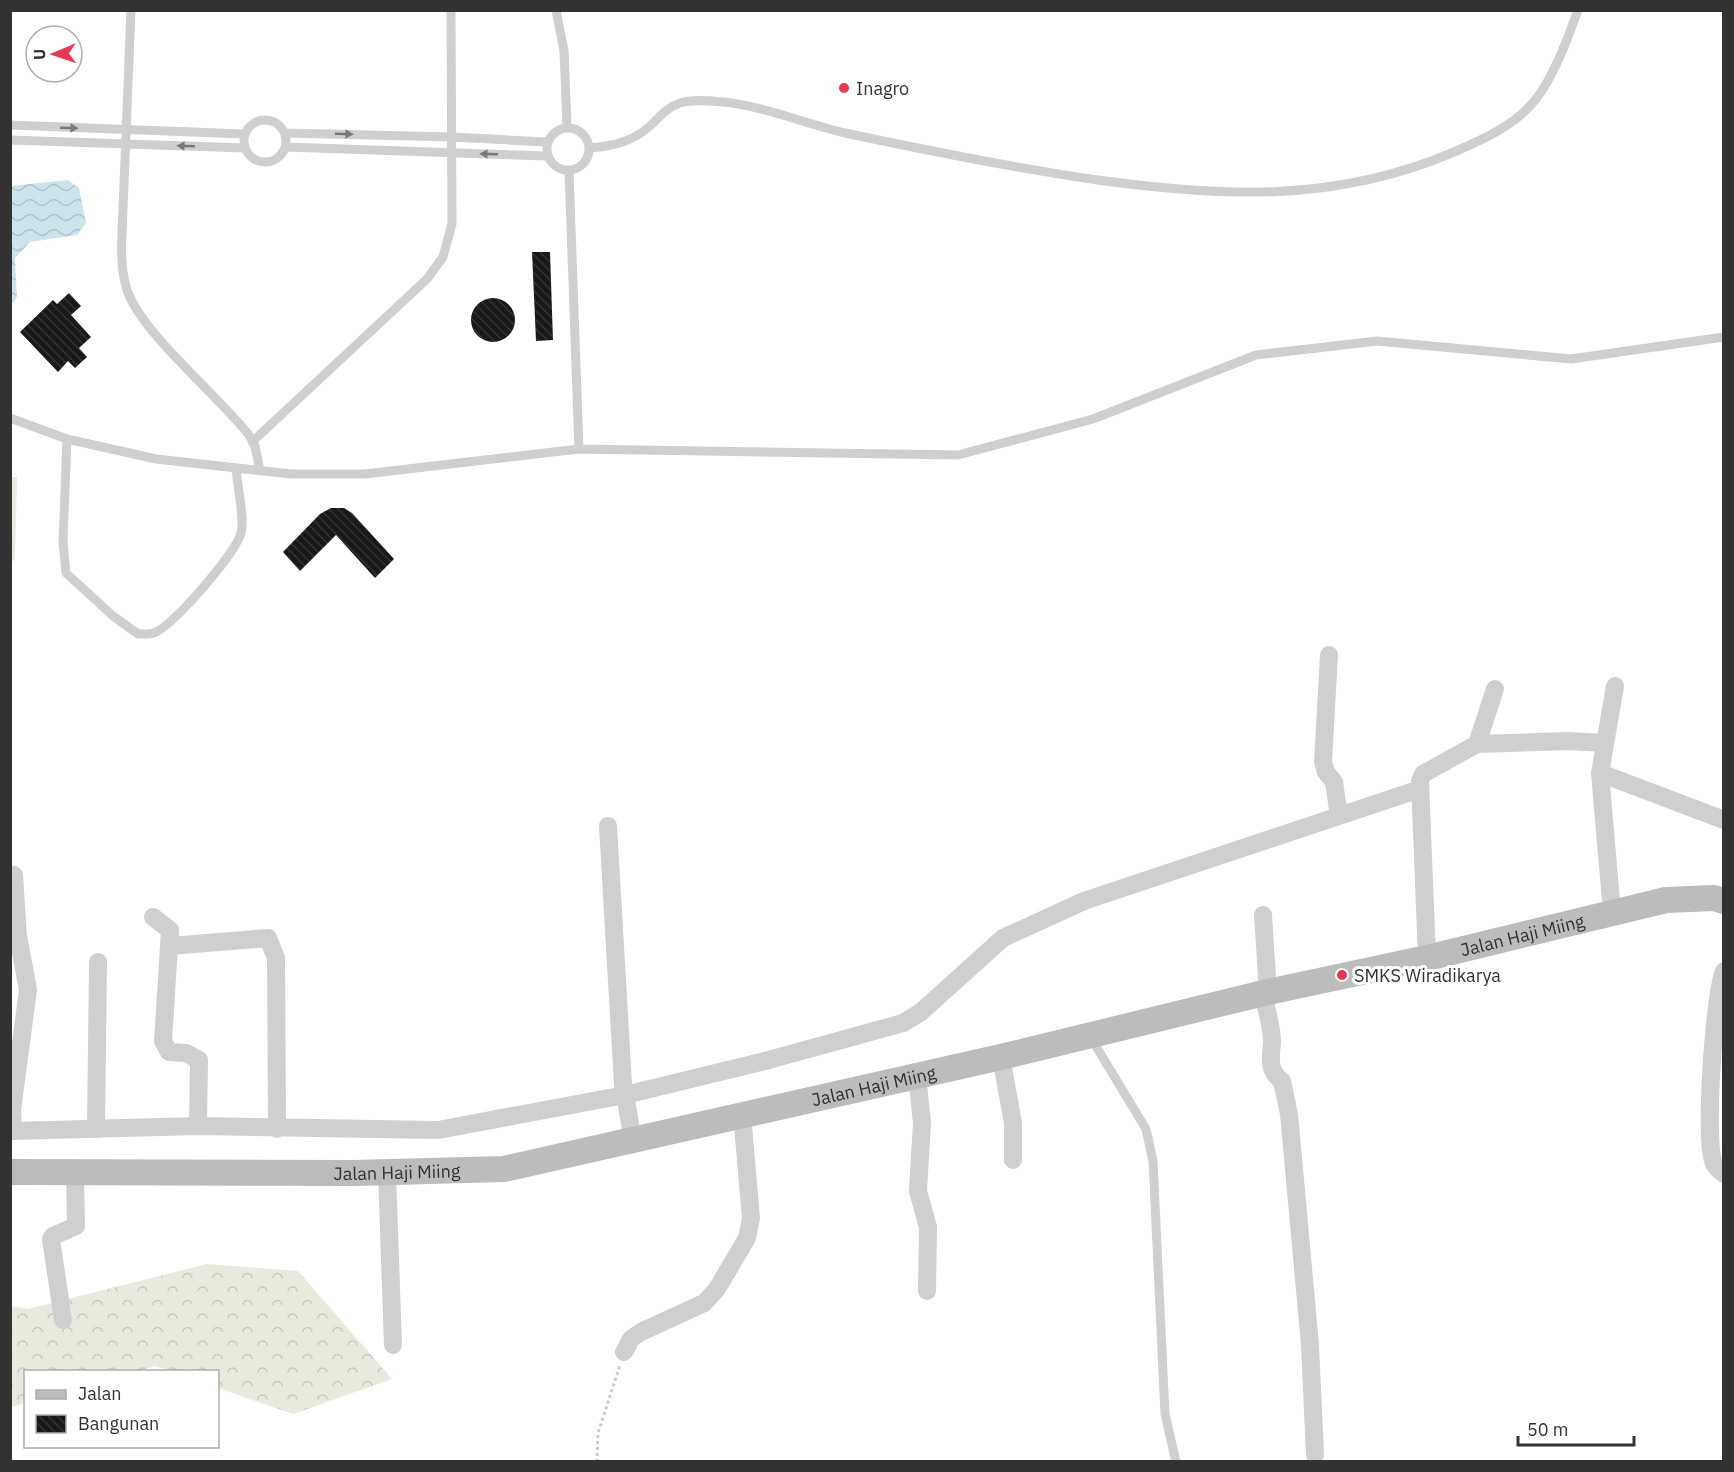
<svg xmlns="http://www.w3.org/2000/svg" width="1734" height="1472" viewBox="0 0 1734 1472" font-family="'IBM Plex Sans',sans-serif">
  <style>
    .forest { fill: url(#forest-crowns) }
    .park { fill: #e6ebdd }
    .water { fill: url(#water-waves) }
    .building { fill: url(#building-back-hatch) }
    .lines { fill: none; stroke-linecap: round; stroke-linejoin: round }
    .path { stroke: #ccc; stroke-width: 3; stroke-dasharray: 3 3; stroke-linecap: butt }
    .lane { stroke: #cfcfcf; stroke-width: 9 }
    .street { stroke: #cfcfcf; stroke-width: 18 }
    .secondary { stroke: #bcbcbc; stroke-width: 26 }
    .oneway { fill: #797979 }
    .poi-dot { fill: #e43856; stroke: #fff; stroke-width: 2 }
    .labels { text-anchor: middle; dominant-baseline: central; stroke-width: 6; stroke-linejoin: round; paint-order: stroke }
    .poi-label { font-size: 18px; fill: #323232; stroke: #fff; text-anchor: start }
    .street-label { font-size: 18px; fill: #323232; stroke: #fff }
  </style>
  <defs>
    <pattern id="forest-crowns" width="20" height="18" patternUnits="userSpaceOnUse" patternTransform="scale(1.5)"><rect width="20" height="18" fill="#e6ebdd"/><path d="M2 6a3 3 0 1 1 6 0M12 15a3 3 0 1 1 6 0" fill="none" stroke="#c6cabe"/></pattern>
    <pattern id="water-waves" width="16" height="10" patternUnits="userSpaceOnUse" patternTransform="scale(1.5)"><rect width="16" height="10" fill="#cde4ed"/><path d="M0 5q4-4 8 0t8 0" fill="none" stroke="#b0c4cc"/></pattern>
    <pattern id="building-back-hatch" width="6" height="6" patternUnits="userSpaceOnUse" patternTransform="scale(1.5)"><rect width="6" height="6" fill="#191919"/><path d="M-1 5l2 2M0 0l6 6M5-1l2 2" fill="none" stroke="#323232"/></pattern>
  </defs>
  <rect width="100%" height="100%" fill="#fff"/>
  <path class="forest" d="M207,1264L298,1271L392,1379L293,1414L218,1388V1372L170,1371L155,1366L136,1372H26L25,1403L11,1407V1306L28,1309Z"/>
  <path class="park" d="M11,477H17L15,561L11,560Z"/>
  <path class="water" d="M68,180L79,188L86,223L77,235L30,242L15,258L17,297L11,305V186Z"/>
  <path class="building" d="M532,252H550L553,340L536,341Z
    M69,293L81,306L71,315L91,337L79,348L87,357L75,368L68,361L58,372L20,332L53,300L57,304Z
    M471 320a22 22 0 1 1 44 0a22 22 0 1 1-44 0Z
    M331,508H344L352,513L394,559L375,578L336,535L300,571L283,552L320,514Z"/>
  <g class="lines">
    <path class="path" d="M597,1462L598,1433L620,1365"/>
    <path class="lane" d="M131,10L122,234C121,253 121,272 127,290C142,334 218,395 249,435L255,446L260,471
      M556,10L564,51L567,127
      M244 141a21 21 0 1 1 42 0a21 21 0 1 1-42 0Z
      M10,125L244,134
      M547 149a21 21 0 1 1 42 0a21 21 0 1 1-42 0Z
      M286,133L452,137L547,142
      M10,140L245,148
      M286,147L547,156
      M590,148C613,146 632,142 650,126C659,118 667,107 680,103C693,99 710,101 723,102C765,106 805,124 845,133C930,151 1013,168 1098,180C1222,197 1335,203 1454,152C1482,140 1516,125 1536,99C1555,74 1567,40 1578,10
      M569,171L579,449
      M10,418L67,439L156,459L291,474H365L579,449L958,455L1093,419L1256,355L1377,341L1571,359L1724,337
      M67,439L63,542L66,573L113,616L138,634C144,634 150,635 156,632C176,622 235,554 241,533C245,519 237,485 236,468
      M253,441L427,279L443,257L452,224L451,10
      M1091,1038L1146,1129L1153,1161L1165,1414L1176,1462"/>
    <path class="street" d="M1329,655L1323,762L1326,772L1334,782L1339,816
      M1477,744L1568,741L1605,743
      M1600,773L1724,820
      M608,826L623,1084L633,1140
      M1612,913L1600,773L1615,686
      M1263,915L1268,992
      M153,917L170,930L163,1041L169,1052L186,1053L199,1060L198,1126
      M170,946L268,938L276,958L277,1129
      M1427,958L1420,781L1423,774L1477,744L1495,689
      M1724,971C1714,995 1704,1142 1714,1164C1716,1168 1720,1171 1724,1174
      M1263,993C1266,1009 1272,1026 1272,1042C1271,1059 1267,1069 1282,1081L1289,1114L1310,1345L1315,1455
      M1001,1057L1013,1123V1160
      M917,1075L922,1123L918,1191L928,1227L927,1291
      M96,1129L98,962
      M10,1131L198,1126L438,1130L625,1095L761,1062L903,1023L921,1012L1003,938L1084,901L1420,789
      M13,1131L12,1110L28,990L18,936L14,875
      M387,1172L393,1345
      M63,1320L51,1239L53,1236L76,1226L75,1171
      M624,1352L631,1339L641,1332L704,1303L717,1289L747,1238L751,1218L742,1114"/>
    <path class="secondary" id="s1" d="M10,1172L354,1173L504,1169L1001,1057L1268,992L1427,958L1666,900L1714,898L1724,901"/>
  </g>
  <defs><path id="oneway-solid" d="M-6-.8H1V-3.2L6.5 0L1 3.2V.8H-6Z" transform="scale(1.5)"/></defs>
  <g class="oneway">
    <use href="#oneway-solid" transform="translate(69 128) rotate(2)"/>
    <use href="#oneway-solid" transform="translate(344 134) rotate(2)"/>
    <use href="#oneway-solid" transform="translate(186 146) rotate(-178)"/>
    <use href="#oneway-solid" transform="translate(489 154) rotate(-178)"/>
  </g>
  <g class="poi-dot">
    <circle cx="844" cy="88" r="6"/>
    <circle cx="1342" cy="975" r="6"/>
  </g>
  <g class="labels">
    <g class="poi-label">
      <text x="856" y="88">Inagro</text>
      <text x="1354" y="975">SMKS Wiradikarya</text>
    </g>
    <g class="street-label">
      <text stroke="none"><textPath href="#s1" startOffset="1539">Jalan Haji Miing</textPath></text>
      <text stroke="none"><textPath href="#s1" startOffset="873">Jalan Haji Miing</textPath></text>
      <text stroke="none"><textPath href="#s1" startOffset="387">Jalan Haji Miing</textPath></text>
    </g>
  </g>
  <rect width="1734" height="1472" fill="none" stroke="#323232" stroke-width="24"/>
  <rect x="24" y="1370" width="195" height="78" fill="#ffffff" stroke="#adadad" stroke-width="1.5"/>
  <rect x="36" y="1390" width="30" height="9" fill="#bcbcbc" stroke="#adadad" stroke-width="1.5"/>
  <text x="78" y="1400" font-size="18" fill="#323232">Jalan</text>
  <rect x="36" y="1415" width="30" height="18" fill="url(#building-back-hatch)" stroke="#adadad" stroke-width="1.5"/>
  <text x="78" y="1430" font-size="18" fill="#323232">Bangunan</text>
  <g transform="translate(54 54) rotate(268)"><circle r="28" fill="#ffffff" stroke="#adadad" stroke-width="1.5"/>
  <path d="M0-4.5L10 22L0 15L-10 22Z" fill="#e43856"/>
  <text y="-9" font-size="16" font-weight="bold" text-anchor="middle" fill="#323232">U</text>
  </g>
  <path d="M1518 1436v9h116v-9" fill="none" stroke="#323232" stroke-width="3"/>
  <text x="1527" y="1436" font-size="18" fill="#323232" stroke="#ffffff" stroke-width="4.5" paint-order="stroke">50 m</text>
</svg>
